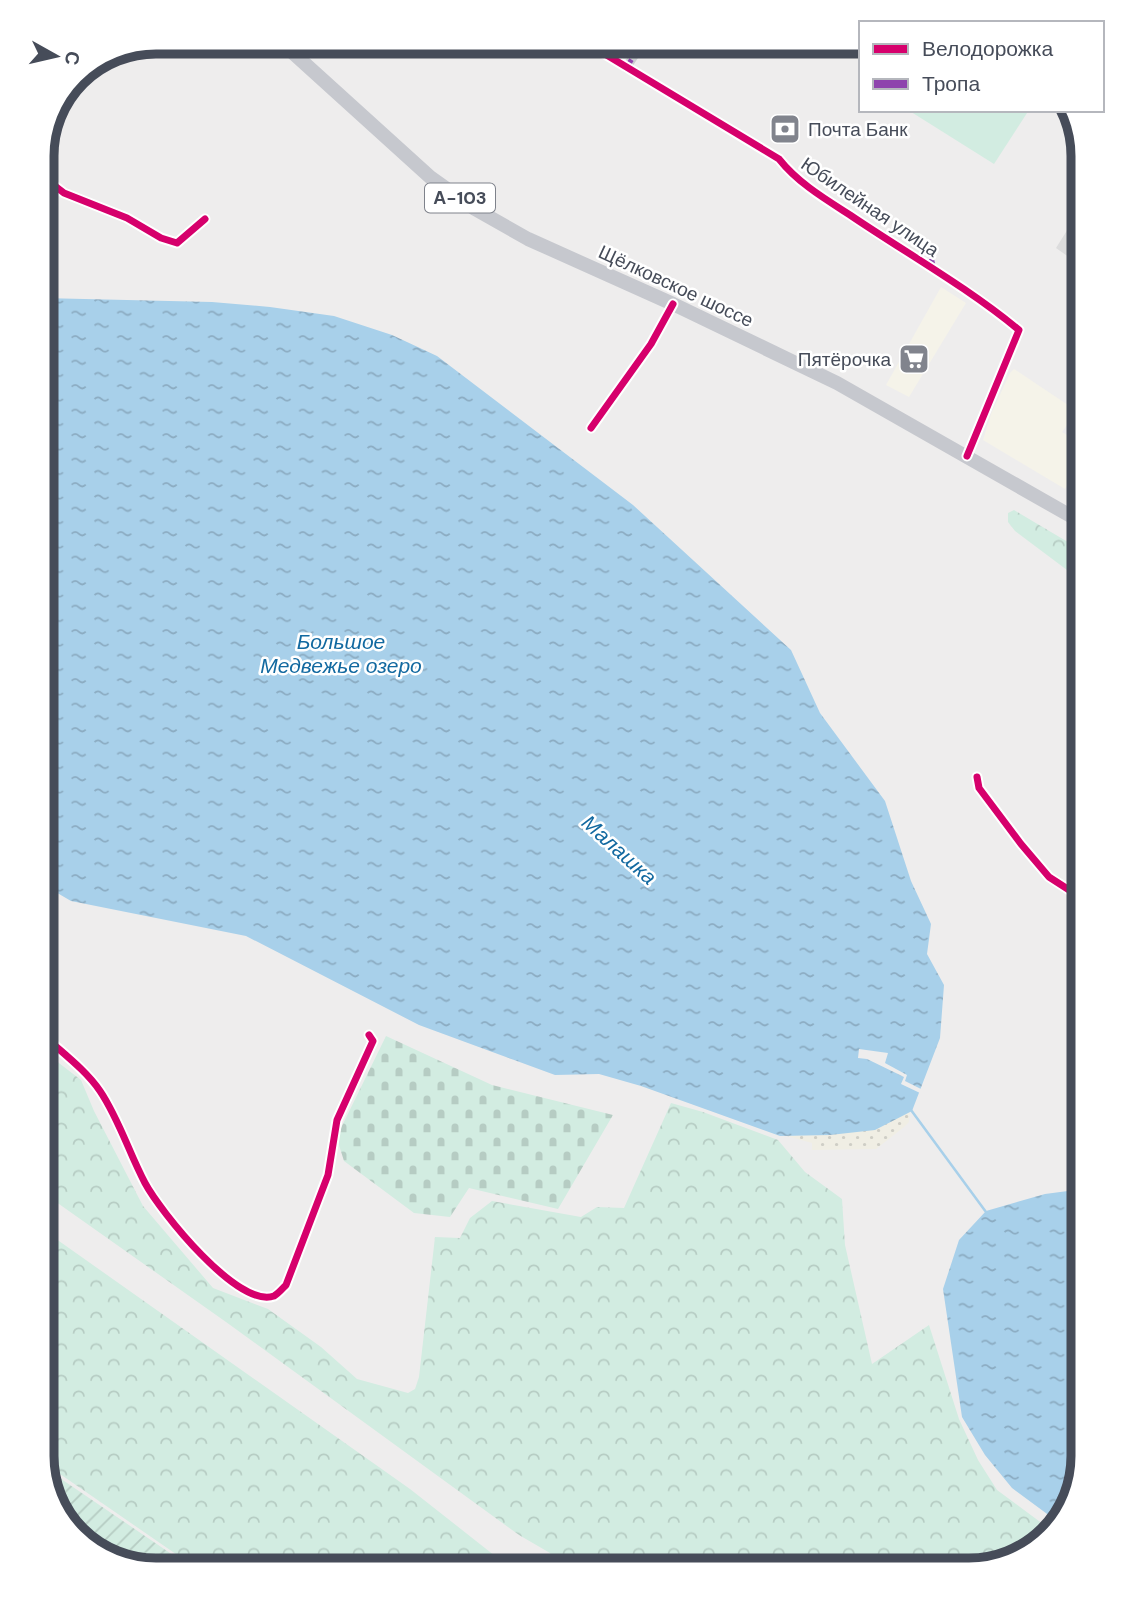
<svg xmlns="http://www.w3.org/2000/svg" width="1125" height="1612" viewBox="0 0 1125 1612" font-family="'DM Sans',sans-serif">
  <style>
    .commercial { fill: #f5f3e9 }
    .education { fill: #dcdcdd }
    .forest { fill: url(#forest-crowns) }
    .sand { fill: url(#sand-dots) }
    .cemetery { fill: url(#cemetery-stones) }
    .park { fill: #d2ece1 }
    .garden { fill: url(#garden-furrows) }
    .water { fill: url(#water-ripples) }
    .pier { fill: #eeeded }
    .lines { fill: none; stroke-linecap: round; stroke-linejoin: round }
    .stream { stroke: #a8d0ea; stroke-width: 2.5 }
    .minor { stroke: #ccced0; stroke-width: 9 }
    .primary { stroke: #c6c8ce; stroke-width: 14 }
    .quiet { stroke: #8e44ad; stroke-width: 5; stroke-dasharray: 10 5; stroke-linecap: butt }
    .cycleway-casing { stroke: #fff; stroke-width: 11 }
    .cycleway { stroke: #d6006c; stroke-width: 7 }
    .labels { text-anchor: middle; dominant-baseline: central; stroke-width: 5; stroke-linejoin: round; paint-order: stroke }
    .shield { fill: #fff; stroke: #7e828b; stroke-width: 2 }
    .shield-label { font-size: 18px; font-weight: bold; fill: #464c59 }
    .poi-label { font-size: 19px; fill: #464c59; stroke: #fff; text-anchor: start }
    .street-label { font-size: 19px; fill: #464c59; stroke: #fff }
    .water-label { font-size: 21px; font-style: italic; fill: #1269a0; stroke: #fff }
    .rim { fill: none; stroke: #464c59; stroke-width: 9 }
  </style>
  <defs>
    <pattern id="forest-crowns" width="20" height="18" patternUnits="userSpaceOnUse" patternTransform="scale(1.75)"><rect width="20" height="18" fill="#d2ece1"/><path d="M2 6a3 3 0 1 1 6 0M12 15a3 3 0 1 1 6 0" fill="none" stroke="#b6ccc3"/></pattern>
    <pattern id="sand-dots" width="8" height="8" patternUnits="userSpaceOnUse" patternTransform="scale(1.75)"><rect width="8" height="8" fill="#f0eee4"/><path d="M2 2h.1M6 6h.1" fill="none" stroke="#cfcec6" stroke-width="1.8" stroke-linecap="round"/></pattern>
    <pattern id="cemetery-stones" width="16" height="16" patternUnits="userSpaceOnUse" patternTransform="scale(1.75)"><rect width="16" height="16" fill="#d2ece1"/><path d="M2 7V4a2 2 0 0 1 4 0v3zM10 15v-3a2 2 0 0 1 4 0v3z" fill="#b6ccc3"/></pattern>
    <pattern id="garden-furrows" width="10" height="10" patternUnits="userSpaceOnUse" patternTransform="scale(1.75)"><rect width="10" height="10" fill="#d2ece1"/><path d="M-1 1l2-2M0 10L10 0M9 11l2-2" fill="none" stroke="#b6ccc3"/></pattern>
    <pattern id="water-ripples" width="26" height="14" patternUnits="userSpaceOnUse" patternTransform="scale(1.75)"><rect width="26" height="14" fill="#a8d0ea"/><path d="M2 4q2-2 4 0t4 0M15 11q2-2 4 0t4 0" fill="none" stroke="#8babc1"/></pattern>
  </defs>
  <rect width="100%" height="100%" fill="#eeeded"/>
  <path class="commercial" d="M941,287L966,303L909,397L886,385Z
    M1014,369L1077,411L1062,432L1083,445V460L1065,489L983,440L991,414L1010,373Z"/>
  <path class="education" d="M1083,205V267L1056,248Z"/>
  <path class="forest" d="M1014,510L1083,551V582L1015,531L1008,522V513Z
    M42,1050L81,1080L94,1111L143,1206L213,1288L268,1309L321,1347L357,1379L408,1393L415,1389L419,1377L435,1237L460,1238L470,1218L492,1201L581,1217L597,1207L624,1208L671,1103L703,1112L778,1140L805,1172L842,1199L845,1245L872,1364L929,1325L959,1419L978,1460L997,1490L1051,1530L1026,1555L970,1570H559L550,1553L519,1535L226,1322L42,1192Z
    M42,1229L410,1489L513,1570H199L44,1463L42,1456Z"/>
  <path class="sand" d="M910,1109L909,1122L904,1127L876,1149L812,1150V1143L787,1136L834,1132Z"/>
  <path class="cemetery" d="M386,1036L492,1085L613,1115L558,1209L469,1188L450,1217L414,1213L344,1161L338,1142L341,1128Z"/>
  <path class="park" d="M908,110H1029L994,164Z"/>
  <path class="garden" d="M45,1468L195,1570H149L93,1551L57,1513Z"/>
  <path class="water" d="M42,298L212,302L270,307L334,316L392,335L437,356L633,505L791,650L820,713L885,801L911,881L931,924L927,954L944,985L940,1038L912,1111L875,1130L830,1135L780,1136L641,1086L599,1074L555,1075L419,1025L246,936L71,901L42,884Z
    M1083,1189V1457L1068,1513L1058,1522L1012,1488L985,1455L962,1417L943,1289L959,1240L986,1211L1045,1194Z"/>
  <path class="pier" d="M859,1049L888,1053L885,1063L907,1075L905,1081L921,1089L926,1085L920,1100V1093L901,1084L904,1077L867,1059L858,1058Z"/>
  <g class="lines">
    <path class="stream" d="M911,1110L986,1212"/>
    <path class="minor" d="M585,42L779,159C798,183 825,199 850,215C906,253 967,287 1019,330L967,456
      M626,68L643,42
      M42,176L64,193L127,218L161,238L177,243L205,219
      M591,428L651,344L673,304
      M977,777L979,788L1021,844L1049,877L1080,897L1083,902
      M42,1034C61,1052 85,1069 100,1091C119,1119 129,1153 145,1183C160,1211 238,1309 274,1296C278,1294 283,1288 286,1285L328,1175L337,1120L373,1041L369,1035
      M1082,1085H1083"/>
    <path class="primary" d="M281,42L430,177L475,209L528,239L673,304L837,383L1083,523"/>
    <path class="quiet" d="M626,68L643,42
      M928,244L934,270"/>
    <g class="cycleway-casing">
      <path id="cycleway" d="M585,42L779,159C798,183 825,199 850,215C906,253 967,287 1019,330L967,456
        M42,176L64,193L127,218L161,238L177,243L205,219
        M591,428L651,344L673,304
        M977,777L979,788L1021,844L1049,877L1080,897L1083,902
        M42,1034C61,1052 85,1069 100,1091C119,1119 129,1153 145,1183C160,1211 238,1309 274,1296C278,1294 283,1288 286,1285L328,1175L337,1120L373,1041L369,1035"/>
    </g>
    <use href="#cycleway" class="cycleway"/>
  </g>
  <defs>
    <g id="bank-square" transform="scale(1.575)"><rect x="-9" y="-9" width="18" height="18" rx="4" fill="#81848d" stroke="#fff"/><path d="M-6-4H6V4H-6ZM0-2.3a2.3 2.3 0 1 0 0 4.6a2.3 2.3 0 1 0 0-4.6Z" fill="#fff"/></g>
    <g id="supermarket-square" transform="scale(1.575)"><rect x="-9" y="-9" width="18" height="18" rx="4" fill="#81848d" stroke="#fff"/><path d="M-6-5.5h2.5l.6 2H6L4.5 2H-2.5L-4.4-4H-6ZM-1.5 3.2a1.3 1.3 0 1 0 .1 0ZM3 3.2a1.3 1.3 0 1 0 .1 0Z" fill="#fff"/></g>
  </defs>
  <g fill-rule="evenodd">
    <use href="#bank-square" x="785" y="129"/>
    <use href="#supermarket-square" x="914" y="359"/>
  </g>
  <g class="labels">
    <rect class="shield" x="425" y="183.5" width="70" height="29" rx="5"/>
    <g class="shield-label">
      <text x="460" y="198">А-103</text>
    </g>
    <g class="poi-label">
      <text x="808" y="129">Почта Банк</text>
      <text x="891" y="359" text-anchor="end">Пятёрочка</text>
    </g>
    <g class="street-label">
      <text transform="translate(870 207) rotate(34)">Юбилейная улица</text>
      <text transform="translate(676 286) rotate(25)">Щёлковское шоссе</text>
    </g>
    <g class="water-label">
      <text x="341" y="642">Большое<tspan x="341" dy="24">Медвежье озеро</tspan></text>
      <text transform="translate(619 850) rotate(42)">Малашка</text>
    </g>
  </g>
  <path d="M0 0H1125V1612H0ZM156 54H969A102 102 0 0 1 1071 156V1456A102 102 0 0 1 969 1558H156A102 102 0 0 1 54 1456V156A102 102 0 0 1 156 54Z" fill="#fff" fill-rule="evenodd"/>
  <path class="rim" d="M156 54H969A102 102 0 0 1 1071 156V1456A102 102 0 0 1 969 1558H156A102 102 0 0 1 54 1456V156A102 102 0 0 1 156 54Z"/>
  <rect x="859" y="21" width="245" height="91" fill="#ffffff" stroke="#b5b7bd" stroke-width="2"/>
  <rect x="873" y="44" width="35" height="10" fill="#d6006c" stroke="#b5b7bd" stroke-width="2"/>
  <text x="922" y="56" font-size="21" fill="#464c59">Велодорожка</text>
  <rect x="873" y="79" width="35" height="10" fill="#8e44ad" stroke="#b5b7bd" stroke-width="2"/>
  <text x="922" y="91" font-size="21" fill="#464c59">Тропа</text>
  <g transform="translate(56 56) rotate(98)" stroke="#ffffff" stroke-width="5" paint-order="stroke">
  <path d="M0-5L12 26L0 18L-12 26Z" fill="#464c59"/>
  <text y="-10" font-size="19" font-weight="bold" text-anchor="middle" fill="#464c59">С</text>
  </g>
</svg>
